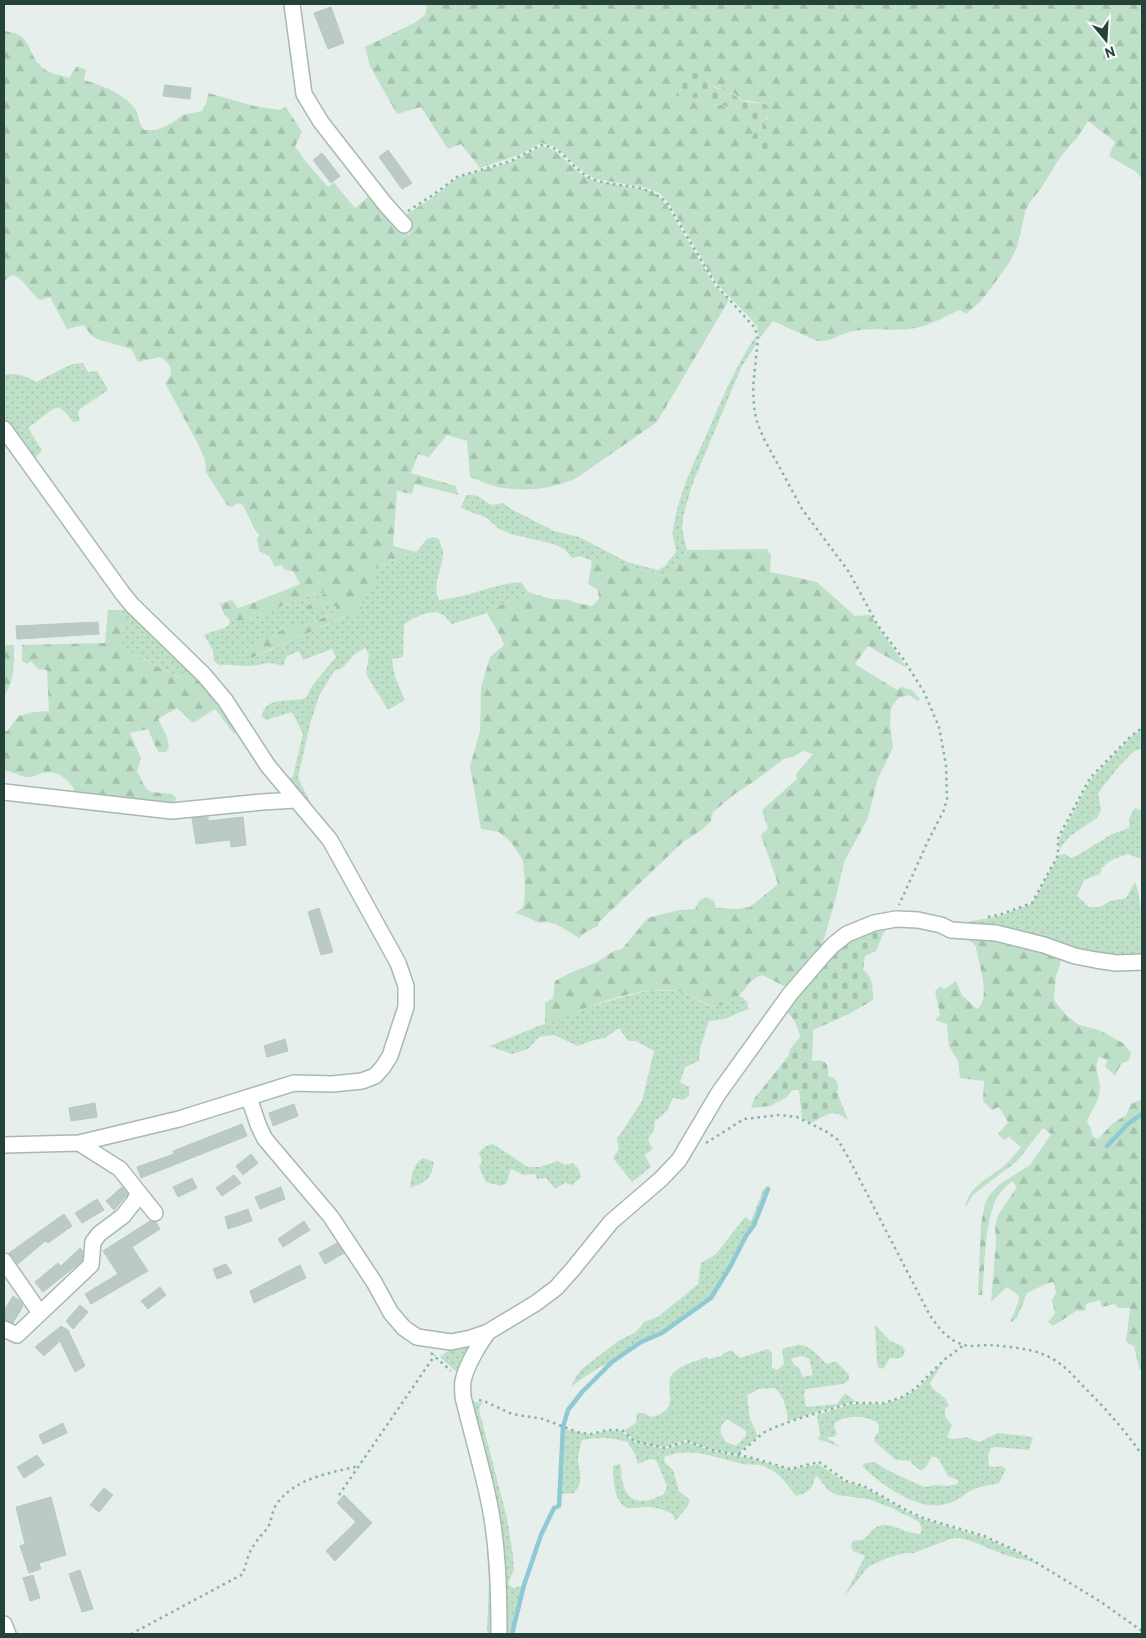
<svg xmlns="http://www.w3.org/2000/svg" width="1146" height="1638" viewBox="0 0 1146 1638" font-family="Overpass,sans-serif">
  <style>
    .grass { fill: url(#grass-dots); fill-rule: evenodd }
    .forest { fill: url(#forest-firs); fill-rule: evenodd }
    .cemetery { fill: url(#cemetery-stones) }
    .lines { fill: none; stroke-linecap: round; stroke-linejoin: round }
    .stream { stroke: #8ec9d4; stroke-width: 4.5 }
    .building { fill: #bbcac4; stroke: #b8c9c2 }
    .minor-casing { stroke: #a8b8b2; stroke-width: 18 }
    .path { stroke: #86b3a5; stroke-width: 2.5; stroke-dasharray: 2.5 4; stroke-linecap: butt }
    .minor { stroke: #fff; stroke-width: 15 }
  </style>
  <defs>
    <pattern id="grass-dots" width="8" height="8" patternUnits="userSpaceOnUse" patternTransform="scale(1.25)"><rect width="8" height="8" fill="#bfe0c8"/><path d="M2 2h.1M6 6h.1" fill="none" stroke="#a4c1ad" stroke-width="1.8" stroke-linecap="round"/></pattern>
    <pattern id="forest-firs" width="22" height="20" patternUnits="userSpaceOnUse" patternTransform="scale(1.25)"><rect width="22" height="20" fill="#bfe0c8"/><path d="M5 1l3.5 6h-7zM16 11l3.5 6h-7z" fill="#a4c1ad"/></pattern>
    <pattern id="cemetery-stones" width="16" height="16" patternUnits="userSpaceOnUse" patternTransform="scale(1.25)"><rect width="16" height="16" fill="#bfe0c8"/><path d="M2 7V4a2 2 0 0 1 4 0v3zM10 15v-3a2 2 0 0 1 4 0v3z" fill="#a4c1ad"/></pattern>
  </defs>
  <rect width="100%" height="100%" fill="#e6efeb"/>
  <path class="grass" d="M756,336V344L741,368L692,485L683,517L682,529L687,550L668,577L608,561H592L580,556L572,558L564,549L553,544L511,534L499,529L487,518L461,508L466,495C470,495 476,495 479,497C492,504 485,507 503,503L511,509L554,531L579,537L627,562L658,570L665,566L676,552C676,544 671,538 673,530C678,494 695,461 709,429C723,397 736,365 756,336Z
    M83,363L88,372L97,371L108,390L80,409L78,413L80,421L73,422L65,412L58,407L50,411L28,428L42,450L32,462L4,422V375C14,372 27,376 36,382L72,364Z
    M433,537L439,539C440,542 442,547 443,551C444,567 431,584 439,600C468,598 493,584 521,582L528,592L520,600L504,603L487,613L452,624C449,621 446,617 443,615C432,607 414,618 404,624L403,657L392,659C393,674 399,687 405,700L388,710L366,674L369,654L365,648L355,654L342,668L334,671L319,696L310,724L298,778L318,817L271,766L289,779L293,776L303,734L292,712L266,720L262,717C264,695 290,703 306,698L312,686L336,657L332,649L303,660L299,651L287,656L283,666C265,659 264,666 247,666C238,666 229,664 219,665L214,661L213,650L204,635C213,630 221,631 229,625L230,621L248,620L321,590L325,593L306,607L337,605L336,612L307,625H292L245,650L253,658L362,609L358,597L372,568L416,552L427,539Z
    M123,610H128L189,663L181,678L122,648Z
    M1142,729V749L1134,751L1120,765L1098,793L1101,810L1097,818L1070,836L1059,849V839L1091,779L1131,737Z
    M1135,808L1142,810V859L1127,854C1116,859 1103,861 1100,874L1084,880L1077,896L1089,907H1100L1110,901L1126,898L1135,882C1144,907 1142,933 1142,960L1130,961L955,924L1000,916L1032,904L1059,855L1065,854L1071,858L1078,855L1112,834L1129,828V818Z
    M654,990C662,991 671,990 678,991C689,993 697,1001 707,1005C718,1009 731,1002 740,996L747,1001L748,1009L724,1019L709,1021L700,1048L699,1061L685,1067L680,1082L689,1087V1095L684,1100L673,1098L667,1111L655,1121L654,1130L648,1139L653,1149L645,1155L651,1167L632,1182L613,1158L619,1149L617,1139L642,1101L654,1051L636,1041H628L619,1028L605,1038L591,1041L578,1046L554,1035L539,1037L528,1049L512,1054L489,1046C543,1025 597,1000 654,990Z
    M493,1144L528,1167H540L558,1161L565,1165L573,1163L579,1170L581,1177L572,1185L565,1183L555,1189L546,1178L537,1179L535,1174L524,1175L511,1169L506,1184L501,1186L486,1182L479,1167L482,1161L479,1153L485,1146Z
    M423,1158L434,1162C431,1180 427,1181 410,1188C412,1176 412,1165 423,1158Z
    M769,1185L753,1225L745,1235L729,1267L710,1297L661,1333L641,1341L609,1364L600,1367L586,1376L571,1387L577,1375L582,1369L618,1341L636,1332L644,1322L658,1317L698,1284L701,1263L716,1254L745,1217L751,1221L763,1190Z
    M875,1325L890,1341L902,1346L905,1351C904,1359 897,1359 890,1358L883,1369L878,1367L877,1361Z
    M479,1339L462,1377L440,1357L455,1345Z
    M798,1345C810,1344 818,1356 827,1364L836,1361L849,1375V1380L843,1384L806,1389L804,1394L806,1407L837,1404L845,1393L856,1402H851L788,1421C786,1407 785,1398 775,1388L759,1389L747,1395L750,1419L758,1436L738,1454L712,1450L686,1440L665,1447L651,1445L635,1441L624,1431L636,1423L637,1413H643L652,1417C682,1410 664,1390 671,1376C677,1366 696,1361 706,1357L709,1359L721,1356L724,1353L731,1350L740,1358L768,1349L772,1353V1368L777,1370L784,1364L782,1349ZM800,1356L809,1358L813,1375L803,1377L799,1368L794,1365L791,1359ZM727,1419L746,1431V1436L736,1446L726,1442C719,1432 718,1427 727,1419Z
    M944,1361L930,1383C934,1394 944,1392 949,1406L945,1408C944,1416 947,1419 952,1425L947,1438L954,1439L966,1437L979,1442L998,1433L1033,1437L1029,1450L997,1447L991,1448L988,1456L989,1466L995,1467L1001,1466L1006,1469L999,1483C991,1485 980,1486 972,1490C961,1496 956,1503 941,1505C915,1509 880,1484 862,1466L865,1463L875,1462L889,1471L924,1487L935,1485L947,1486L958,1484V1480L948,1476L938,1458L932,1456L926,1467L921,1471L912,1464L911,1461L896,1460L875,1442L874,1437C880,1432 880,1429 877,1422C864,1416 848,1414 835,1423L834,1427L837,1433L834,1437H826L840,1447L818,1439L820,1435L817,1415L851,1404H884L902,1398L916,1390Z
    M469,1396L475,1402L483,1403L480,1406L479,1410L507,1518L513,1556L514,1569L509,1581V1585L513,1588L522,1586L510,1634H502Z
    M564,1429L591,1435L608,1431H621L634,1442L665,1449L676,1446L687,1442L712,1451L753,1459L790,1470L818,1464L845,1482L864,1487L905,1511L922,1519L983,1537L1019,1553L1036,1563L1005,1555L971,1541L959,1538L950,1539L914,1553H904L887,1558L868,1567L844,1597L865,1556L853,1551L851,1546L853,1541C857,1540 862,1541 865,1538C872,1532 872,1526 885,1525C896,1525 907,1534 920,1534L922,1529L919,1522L892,1508L868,1499L837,1495L828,1490L817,1476L815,1478C812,1489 808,1493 796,1496C787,1485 780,1473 766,1467C760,1464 750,1465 743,1464C716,1458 691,1446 664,1457L665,1463L673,1470L679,1491L690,1500L687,1507L675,1521L672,1513C665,1511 657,1507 649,1507C642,1506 635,1509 629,1508C614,1506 613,1478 613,1466L620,1464C622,1470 621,1474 622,1480C627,1506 645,1504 664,1494L667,1486L656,1460L650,1459L638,1464L635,1454L627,1442C611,1437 598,1437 582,1440C580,1447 578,1454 578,1461C580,1475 584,1481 574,1493L562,1494V1459Z
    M476,1456L483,1482L496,1634H487L489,1582L486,1530Z"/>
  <path class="forest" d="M425,4H1142V181L1138,173L1109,156L1115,142L1088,121L1077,138L1060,157L1042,187L1031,201L1026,209L1017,247L1009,263L988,292L979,303L966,314L960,310C947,315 934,324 920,327C897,333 873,326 850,332C837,335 831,342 817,341L773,321L759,339L757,327L750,318L717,284L668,202L659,193L647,188L596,179L584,173L556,147L541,143L519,155L480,168L461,144L448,149L421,107L397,114L370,66L365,47L416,22L425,15L427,7ZM702,73L710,85L735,94L742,100L760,103L768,117L764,122L765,127L752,138L755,131L749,119L738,114L724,105L707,104L699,98Z
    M4,31C36,35 23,52 44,69C50,74 62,75 69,78L77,66L86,70L84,80C102,86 124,93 135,109C140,115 137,122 144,130H156L170,124L183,115L202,111L207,101L208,93L254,106L279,110L286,107L302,132L295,146L306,162L328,187L334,183L355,208L369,196L403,233L409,235L412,228L403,217L433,197L457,178L511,162L542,146L554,150L582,175L595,181L647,190L657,195L666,204L715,286L729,300L657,422L578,477C557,488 528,492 504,488C493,487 481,481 470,477L467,441L447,435L429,457L418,454L411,473L456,486L458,495L415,484L412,494L397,491L393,546L416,552L372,568L378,586L358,597L362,609L252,658L245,649L292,625H307L336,612V606H325L305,613L306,607L325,593L321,590L248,620L230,621L224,614L220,604L232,600L238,608L245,606L300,584L293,571L285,570L282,565L275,567L269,556L259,551L257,539L259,535L253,526L243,505L238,503L232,507L227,505L206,472L205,460L197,442L165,383C175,372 172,364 160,357L138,362L131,349L97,339L91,335L84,325L67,329L50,297L40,300C29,293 26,280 13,275L7,278L4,283Z
    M767,549L771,555L770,572L817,582L855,616L870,615L907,668L868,646L855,664L897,690L901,687L912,690L920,699L918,701L909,695L898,698L891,708L890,724L893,747L877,781L868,818L844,862L836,897L823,942L825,948L797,979L784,986L762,975C743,980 745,1003 717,1006C703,1007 692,993 678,991C636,984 584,1010 545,1024V1003L553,998L555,981C569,973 582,968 597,962C606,957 612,950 622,949L648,918L679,910L695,909L699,901L706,897L714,901L716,908L737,909L750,907L778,884L761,835L768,828L762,810L797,779L796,774L813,754L803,751L793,757L784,759L755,781L736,793L713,812L711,821L703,829L683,842L599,922L598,926L586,932L579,938L556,924L546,922L539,923L525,916L515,913L522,908L524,904L525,885L523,861L511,842L499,832L481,829L470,766L480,731L481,688L490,657L504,645L501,637L487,613L504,603L520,600L528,592L551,599L569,600L577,603L592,606L599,599L598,590L588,584L592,561H608L668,577L687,550Z
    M108,610H123L122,648L180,678L189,663L241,729L234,734L215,709L193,723L177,708L158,719L167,737L169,748L166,752H159L156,748L148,729L130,733L141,759L137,771C149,795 144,791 172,794L176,798L173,808L79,796C69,781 62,770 42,773C38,774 34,777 30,777C21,778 13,770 4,771V731H7L19,716L33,712L49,711L47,670L38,669L31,661L27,664L22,661V645L105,643Z
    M4,645H14C14,664 15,680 4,696Z
    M955,934L1013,940L1061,958L1059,969L1056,975L1054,1000L1066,1015L1079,1025L1099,1030L1123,1043L1131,1053L1129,1060L1121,1064L1115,1076L1105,1066L1108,1060L1099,1057C1093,1069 1100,1076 1100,1088C1100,1100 1091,1111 1087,1122L1091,1128L1092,1136L1098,1139L1112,1124L1126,1115L1131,1104L1142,1099V1113L1128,1124L1104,1148L1129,1125L1142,1116V1372L1139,1368L1134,1346L1126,1342L1130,1308H1118L1115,1304L1102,1307L1100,1300L1086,1304L1085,1311H1076L1053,1326L1048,1322L1055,1314L1052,1300L1056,1293L1054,1282L1048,1283L1027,1293L1017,1318L1010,1323L1018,1303L1019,1296L1007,1287L991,1302L996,1241L995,1226L998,1215L1017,1187L1012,1181C1007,1186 1000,1192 996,1199C984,1225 985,1266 982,1295H978L981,1224L985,1203L990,1194L1000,1184L1030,1165L1051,1134L1043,1128L1017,1161L974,1194L965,1207C970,1184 989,1179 1005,1165C1011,1160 1016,1153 1021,1147L1009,1137L1004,1140L998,1134L1008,1122L999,1107L992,1110L983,1101L984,1081L960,1078L958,1061L949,1046L947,1024L935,1020L940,1015L935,991L940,986L944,989L956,981L962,995L977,1009C992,997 978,964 976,947L972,942Z"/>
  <path class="cemetery" d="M691,73H702L710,85L718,89L724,88C730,91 735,96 742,100C749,104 759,102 767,105L770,112L764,122C768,133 774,133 771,146L764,151L753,148L752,138L755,131L749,119L738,114L724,105L707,104L699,98L681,99L678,93L681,82Z
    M891,922L883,934L876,951L865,956L863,970C874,977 872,988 873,1000L851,1013L813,1030L812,1061C825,1059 829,1062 828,1076C836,1078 840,1084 837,1092L848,1120C833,1108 827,1114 812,1123L802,1119L799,1090H792L787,1097L770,1106L751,1108L754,1099L789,1055L790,1049L800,1037C798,1024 792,1016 782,1007L837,945Z"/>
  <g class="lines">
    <path class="stream" d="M1107,1146L1128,1124L1142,1114
      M512,1634L524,1585L541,1535L554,1508L559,1506L563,1427L568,1410L582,1392L612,1362L641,1342L662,1333L711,1298L730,1267L746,1236L754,1225L768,1189"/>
  </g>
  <path class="building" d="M331,7L344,43L328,49L314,13Z
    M165,85L191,88L190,99L163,96Z
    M388,150L412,183L402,189L379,157Z
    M322,153L340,176L331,183L313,160Z
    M98,622L99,634L17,639L16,626Z
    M208,817V821L243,817L246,845L231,847L230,840L196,844L192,818Z
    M319,908L333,952L321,955L308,912Z
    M285,1039L288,1051L267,1057L264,1046Z
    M95,1103L97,1117L71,1121L69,1108Z
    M294,1104L298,1116L273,1126L269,1113Z
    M242,1124L247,1136L141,1178L137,1167L174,1154L173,1151Z
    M251,1154L258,1163L243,1175L236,1166Z
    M234,1175L241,1183L222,1196L216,1188Z
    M192,1178L197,1188L178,1197L173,1187Z
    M122,1187L128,1194L114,1210L106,1201Z
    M281,1187L285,1199L260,1209L255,1197Z
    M97,1199L104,1210L82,1223L75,1213Z
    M248,1209L252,1221L228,1229L225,1217Z
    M64,1214L72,1226L48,1243L45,1241L18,1264L9,1253Z
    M150,1221L156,1222L160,1229L132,1247L148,1271L91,1304L85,1294L118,1274L103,1251Z
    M304,1221L310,1230L283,1247L278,1239Z
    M337,1243L344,1253L325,1264L319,1253Z
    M80,1248L83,1251L82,1261L43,1292L35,1282L58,1263L61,1266Z
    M226,1264L232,1273L217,1279L213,1269Z
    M300,1265L306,1278L254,1303L250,1291Z
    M160,1287L166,1295L148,1309L141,1301Z
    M13,1296L20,1301L23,1306L13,1323L4,1320V1311Z
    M80,1305L88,1312L73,1329L66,1321Z
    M61,1326L68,1330L85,1366L75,1372L60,1341L44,1356L35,1347Z
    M63,1423L67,1433L43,1444L39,1435Z
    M37,1455L44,1465L24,1478L17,1467Z
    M104,1488L113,1495L99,1512L90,1505Z
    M344,1495L372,1523L335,1561L326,1551L356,1522L337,1503Z
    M51,1497L66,1555L39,1563L41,1569L29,1573L20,1546L25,1544L16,1507Z
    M80,1570L93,1609L82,1612L69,1574Z
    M33,1575L40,1598L30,1601L23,1578Z"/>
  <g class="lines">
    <g class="minor-casing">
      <path id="minor" d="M292,4L304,94L321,122L385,204L404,225
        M4,429L123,594L132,605L204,675L225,700L268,766L330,840L398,963L406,986V1007L390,1056L383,1067L375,1076L362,1081L332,1084L294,1083L179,1119L79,1143L4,1145
        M4,792L172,811L262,802L296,800
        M249,1098L259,1127L265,1139L331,1217L374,1282L391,1313L404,1328L417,1337L451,1342L471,1338L488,1332L536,1303L556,1288L573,1269L611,1222L661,1179L679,1160L718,1094L790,994L821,958L833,945L847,934L874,923L896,919L918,920L941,925L951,930L996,933L1044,945L1075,956L1096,960L1116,963L1142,962
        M79,1143L120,1169L155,1213
        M4,1261L40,1313
        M4,1329L17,1335L91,1265L93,1242L99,1234L123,1216L134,1202L138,1193
        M488,1332C479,1344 466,1366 463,1381C462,1386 463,1392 463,1397C471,1430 481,1464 488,1497C498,1542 499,1589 499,1634
        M4,1624L8,1634"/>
    </g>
    <path class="path" d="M408,211L433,195L457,177L511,161L541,145C546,146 552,147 556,149C570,159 578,174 595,180C622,189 643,181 667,203L716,285L755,328L758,339L753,387L754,406L756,419L763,437L802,509L849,572L877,624L904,660L924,692L939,727L946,765L947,799L944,810L928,841L899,905
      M988,917L999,915L1032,903L1058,855V838L1090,778L1131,736L1142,728
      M706,1143L744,1119L779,1115L797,1117L827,1132L838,1140L848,1157L926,1308C934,1323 946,1340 964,1345C972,1347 982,1345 991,1345C1009,1347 1030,1348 1047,1356C1061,1362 1072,1374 1082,1385C1105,1408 1124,1429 1142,1455
      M431,1353L451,1371
      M479,1400L486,1402L512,1414L543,1419L580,1433L591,1434L608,1430H622L634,1441L665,1448L687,1441L712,1450L753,1458L790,1469L819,1462L846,1481L864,1486L906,1510L923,1518L984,1536L1019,1552L1101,1602L1142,1631
      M739,1454L763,1433L773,1428L794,1420L851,1403H884L902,1397L915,1389L944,1360L964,1345
      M339,1495L435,1355
      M131,1634L243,1574C246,1564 248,1553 254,1545C258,1538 264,1533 268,1527C272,1520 272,1511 276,1505C294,1478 330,1473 359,1466"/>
    <use href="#minor" class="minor"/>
  </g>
  <rect width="1146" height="1638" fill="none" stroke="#24423a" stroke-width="10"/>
  <g transform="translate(1106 40) rotate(162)" stroke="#f7fbf9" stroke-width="4" paint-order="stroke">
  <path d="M0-4L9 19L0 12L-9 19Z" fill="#24423a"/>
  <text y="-8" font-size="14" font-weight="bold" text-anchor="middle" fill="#24423a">N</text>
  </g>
</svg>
